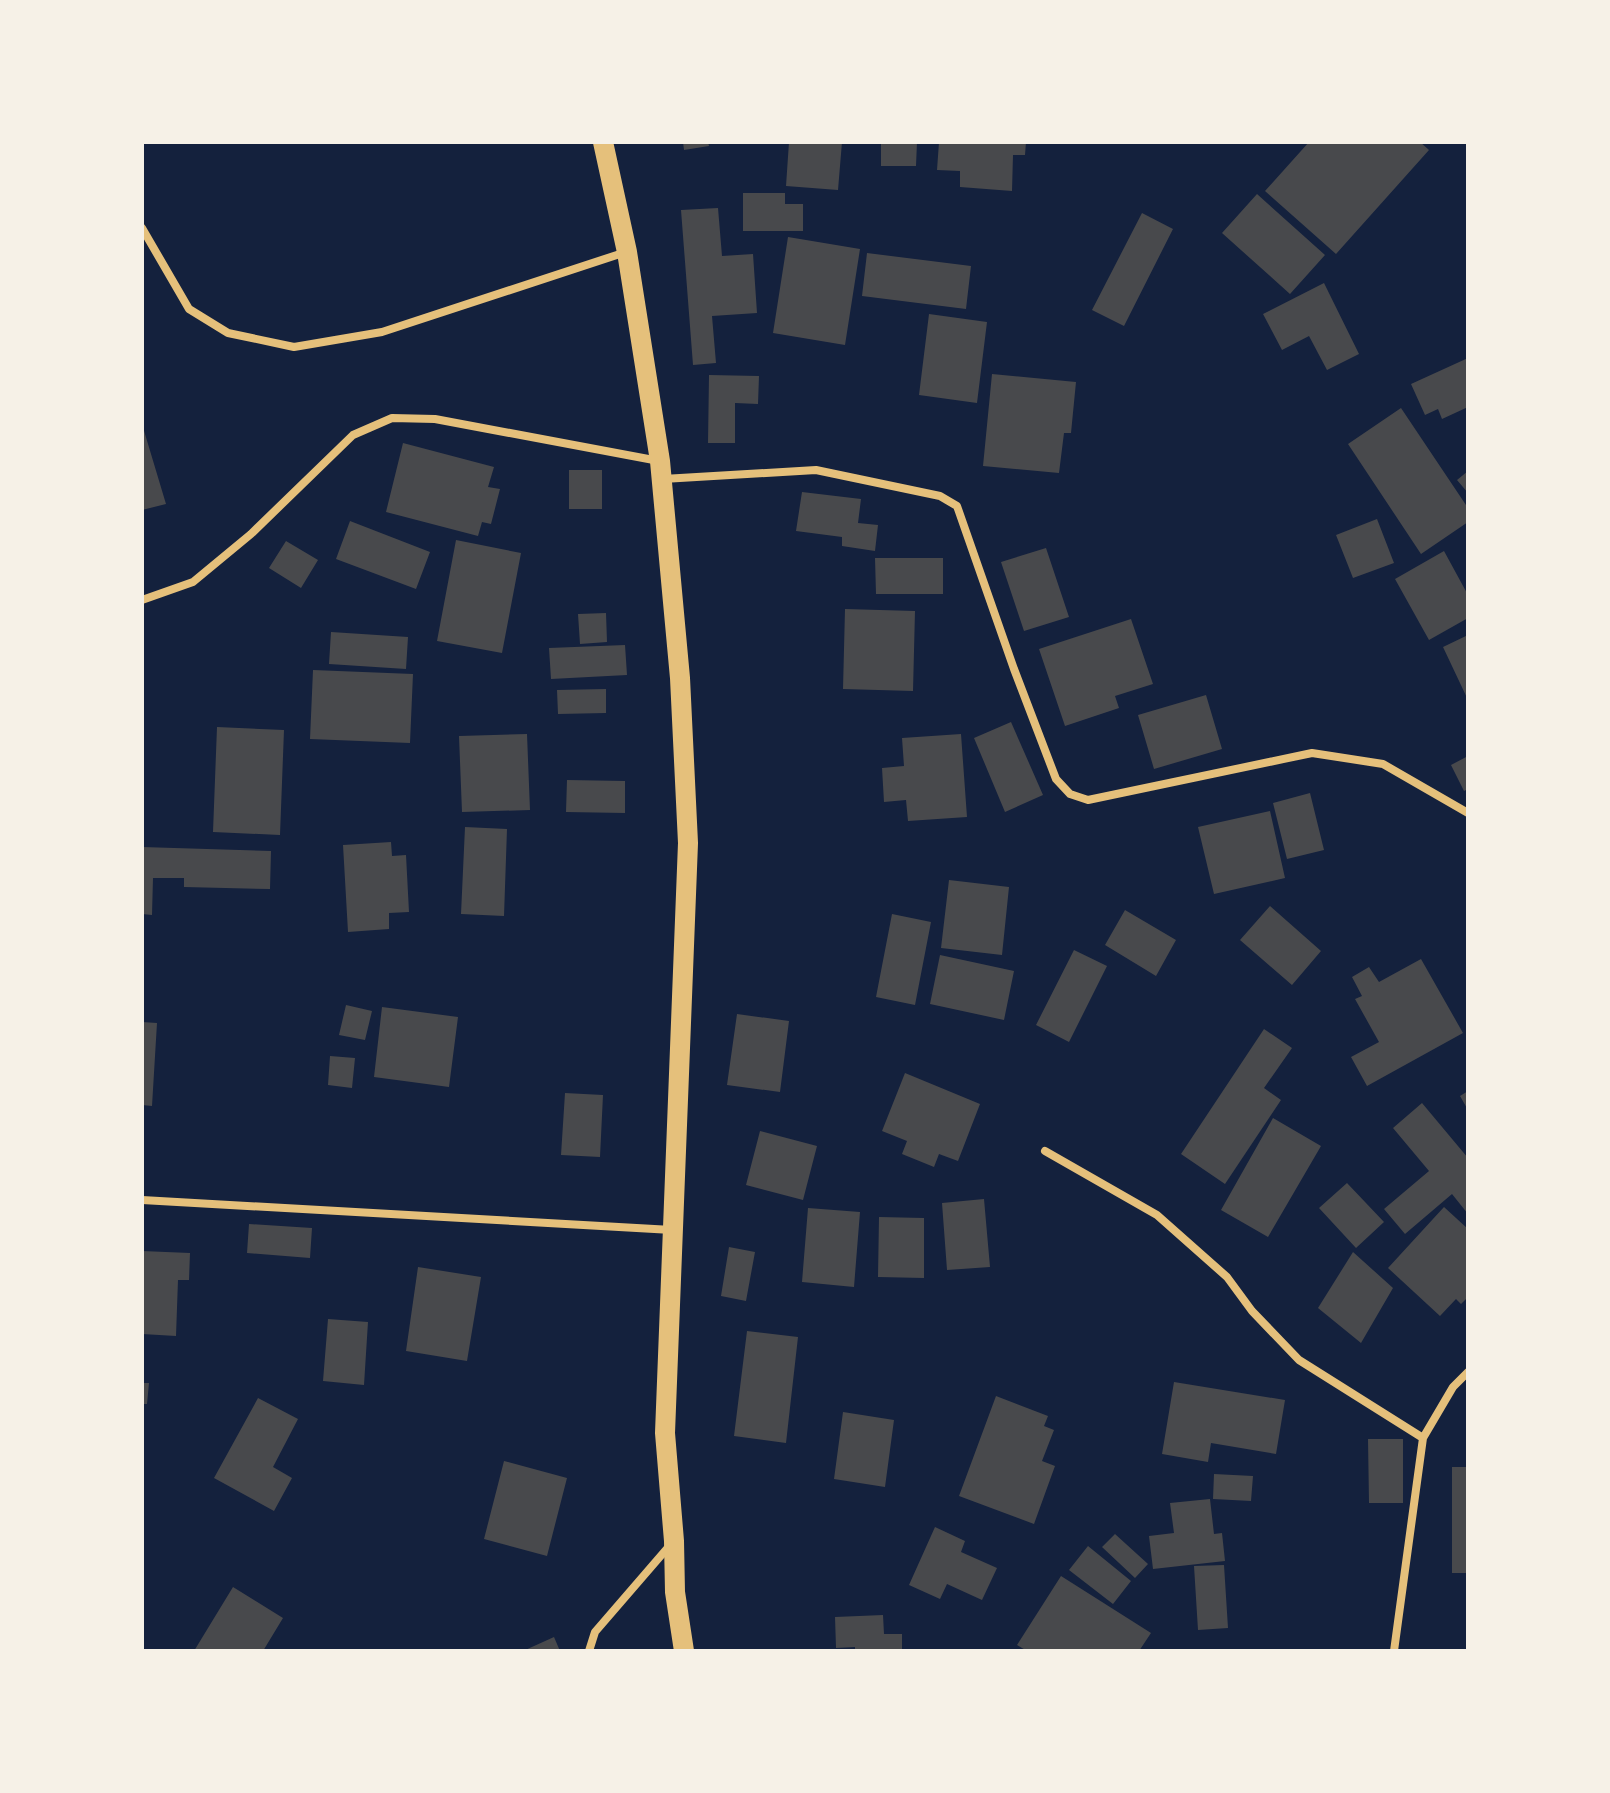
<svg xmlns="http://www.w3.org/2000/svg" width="1610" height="1793" viewBox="0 0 1610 1793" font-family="'Source Serif 4',serif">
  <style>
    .building { fill: #48494c }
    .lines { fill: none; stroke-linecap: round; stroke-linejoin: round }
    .minor { stroke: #e5c07b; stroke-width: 8 }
    .primary { stroke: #e5c07b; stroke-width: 20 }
  </style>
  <rect width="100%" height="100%" fill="#14213d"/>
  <path class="building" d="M683,142H708L709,146L684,150Z
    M789,142H842L838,190L786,186Z
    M881,142H917L916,166H881Z
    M939,142H1026L1025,155H1013L1012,191L960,187V171L937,170Z
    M1309,142H1420L1429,150L1336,254L1265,191Z
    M743,193H785V204H803V231H743Z
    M1257,194L1325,255L1290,294L1222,233Z
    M718,208L722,256L753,254L757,313L712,316L716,363L693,365L681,210Z
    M1142,213L1173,229L1124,326L1092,310Z
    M788,237L860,249L845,345L773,333Z
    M867,253L971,266L966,309L862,296Z
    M1324,283L1359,354L1327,370L1309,336L1282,350L1263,314Z
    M929,314L987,322L977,403L919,395Z
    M1468,358V407L1442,419L1438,409L1425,415L1411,384Z
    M992,374L1076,382L1071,433H1064L1059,473L983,466Z
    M709,375L759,376L758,404L735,403V443H708Z
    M1401,408L1468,508V522L1421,554L1348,444Z
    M142,424L166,504L142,510Z
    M403,443L494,467L488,487L500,489L491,524L482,522L478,536L386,512Z
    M569,470H602V509H569Z
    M1468,471V493L1457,480Z
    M802,492L861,499L858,523L878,525L875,551L842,546V537L796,531Z
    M1377,519L1394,563L1353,578L1336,535Z
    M350,521L430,552L416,589L336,559Z
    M456,540L521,553L502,653L437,641Z
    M286,541L318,560L301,588L269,568Z
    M1046,548L1069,617L1024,631L1001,562Z
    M1444,551L1468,595V618L1429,640L1395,579Z
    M875,558H943V594H876Z
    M845,609L915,611L913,691L843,689Z
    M606,613L607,642L580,644L578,614Z
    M1131,619L1153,684L1115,696L1119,708L1065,726L1039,649Z
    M331,632L408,637L406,669L329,664Z
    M1468,635V700L1443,647Z
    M625,645L627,675L551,679L549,648Z
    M313,670L413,674L410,743L310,739Z
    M606,689V713L558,714L557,690Z
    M1206,695L1222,749L1154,769L1138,715Z
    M1011,722L1043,795L1005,812L974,738Z
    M217,727L284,730L280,835L213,832Z
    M527,734L530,810L462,812L459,736Z
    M961,734L967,817L908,821L906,800L884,802L882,768L904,766L902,738Z
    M1468,756V789L1464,791L1451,765Z
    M567,780L625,781V813L566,812Z
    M1310,793L1324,850L1287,859L1273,803Z
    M1270,811L1285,878L1214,894L1198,827Z
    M465,827L507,829L504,916L461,914Z
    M391,842L392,856L406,855L409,912L389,913V929L348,932L343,845Z
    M142,847L271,851L270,889L184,887V878H153L152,915L142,914Z
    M949,880L1009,887L1002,955L941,948Z
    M1270,906L1321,951L1292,985L1240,940Z
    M1125,910L1176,940L1156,976L1105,945Z
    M892,914L931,922L915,1005L876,997Z
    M1074,950L1107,966L1069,1042L1036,1025Z
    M940,955L1014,971L1004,1020L930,1004Z
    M1421,959L1463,1033L1367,1086L1351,1057L1379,1042L1355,999L1362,996L1352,977L1369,967L1379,982Z
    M346,1005L372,1011L365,1040L339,1035Z
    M382,1007L458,1017L449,1087L374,1077Z
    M737,1014L789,1021L780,1092L727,1085Z
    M142,1022L157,1023L152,1106L142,1105Z
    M1264,1029L1292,1048L1264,1088L1281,1100L1225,1184L1181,1154Z
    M330,1056L355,1058L352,1088L328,1085Z
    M905,1073L980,1104L958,1161L939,1154L934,1167L902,1154L907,1141L882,1131Z
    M1468,1091V1110L1460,1096Z
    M565,1093L603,1095L600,1157L561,1155Z
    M1422,1103L1468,1158V1214L1452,1194L1405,1234L1384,1209L1429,1171L1393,1128Z
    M1273,1118L1321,1146L1268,1237L1221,1210Z
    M760,1131L817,1146L803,1200L746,1185Z
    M1347,1183L1384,1222L1356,1248L1319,1208Z
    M984,1199L990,1267L947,1270L942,1203Z
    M1444,1207L1468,1229V1297L1461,1304L1456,1299L1440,1316L1388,1268Z
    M808,1208L860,1212L854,1287L802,1282Z
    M879,1217L924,1218V1278L878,1277Z
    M249,1224L312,1228L310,1258L247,1253Z
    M729,1247L755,1252L746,1301L721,1296Z
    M142,1251L190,1253L189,1280H178L176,1336L142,1334Z
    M1353,1252L1393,1288L1361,1343L1318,1308Z
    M418,1267L481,1277L467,1361L406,1351Z
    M328,1319L368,1322L364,1385L323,1381Z
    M747,1331L798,1337L786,1443L734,1436Z
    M1174,1382L1285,1400L1276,1454L1211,1443L1208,1462L1162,1454Z
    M142,1383H149L147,1404H142Z
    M996,1396L1048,1416L1044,1426L1054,1430L1042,1461L1055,1466L1034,1524L959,1496Z
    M258,1398L298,1419L273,1467L292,1478L274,1511L214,1478Z
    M843,1412L894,1420L885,1487L834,1479Z
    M1368,1439H1403V1503H1369Z
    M504,1461L567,1478L547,1556L484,1539Z
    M1452,1467H1468V1573H1452Z
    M1214,1474L1253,1476L1251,1501L1213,1499Z
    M1210,1499L1214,1534L1222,1533L1225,1561L1153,1569L1149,1536L1174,1533L1170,1503Z
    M935,1527L965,1541L961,1552L997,1568L982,1600L947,1584L940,1599L909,1585Z
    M1115,1534L1148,1564L1135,1578L1102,1547Z
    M1088,1546L1131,1581L1113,1604L1069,1570Z
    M1224,1565L1228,1628L1198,1630L1194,1566Z
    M1061,1576L1151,1633L1139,1651L1116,1649L1115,1651H1027L1017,1645Z
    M233,1587L283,1618L263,1651H194Z
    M883,1615L884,1634H902V1651H855V1647L836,1648L835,1617Z
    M554,1637L560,1651H523Z"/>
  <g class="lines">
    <path class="minor" d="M142,228L189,309L228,333L294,347L382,332L626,252
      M663,479L816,470L940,496L957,506L1014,669L1056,779L1070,794L1088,800L1312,753L1383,764L1468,813
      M142,600L193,582L251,534L353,435L392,418L435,419L659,461
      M1045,1151L1157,1215L1227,1277L1252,1311L1299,1360L1423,1438
      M142,1200L672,1230
      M589,1651L595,1632L671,1544
      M1394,1651L1423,1438L1453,1387L1468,1372"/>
    <path class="primary" d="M603,142L627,252L660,461L680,678L688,843L665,1433L674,1541L675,1592L684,1651"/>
  </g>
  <rect width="1610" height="1793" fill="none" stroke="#f6f1e7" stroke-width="288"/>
</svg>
